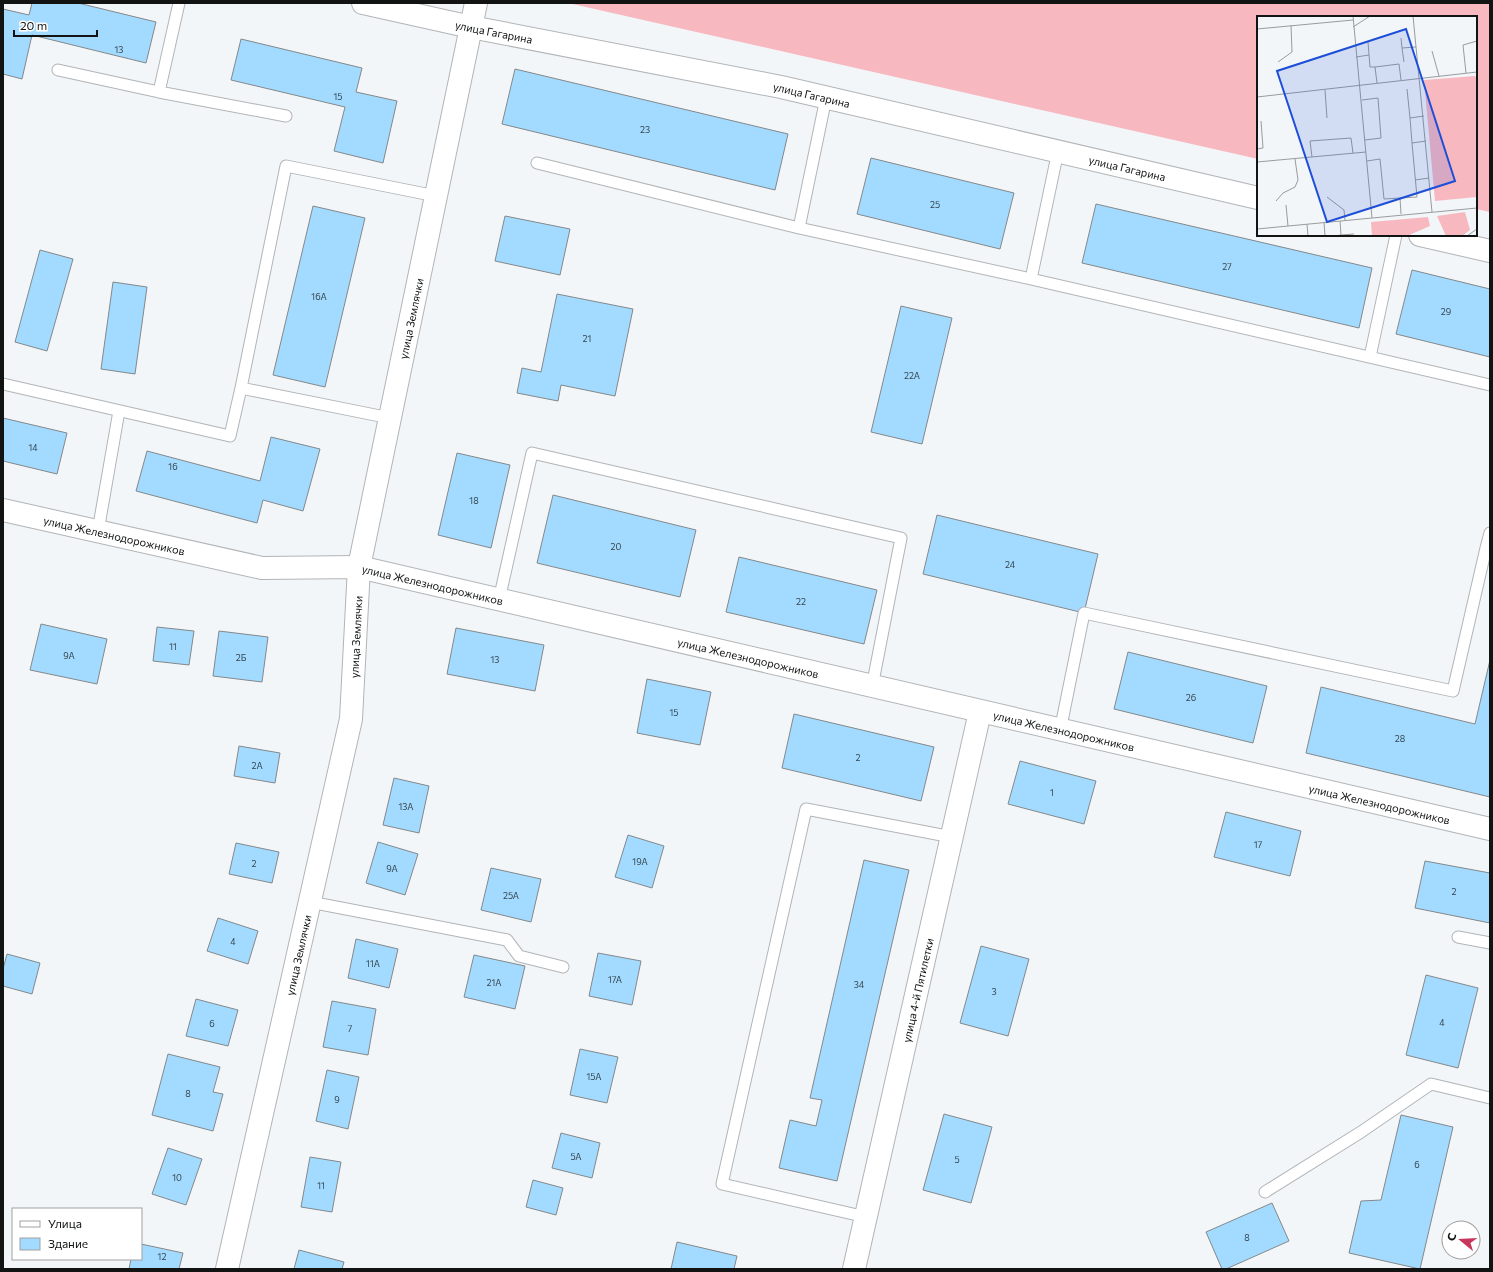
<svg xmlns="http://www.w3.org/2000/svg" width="1493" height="1272" viewBox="0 0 1493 1272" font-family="Commissioner,sans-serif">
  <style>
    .garden { fill: #f7b8c0 }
    .building { fill: #a2dbff; stroke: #84888a }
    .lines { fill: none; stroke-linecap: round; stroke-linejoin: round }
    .service-casing { stroke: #b1b5b8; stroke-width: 13 }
    .minor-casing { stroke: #b1b5b8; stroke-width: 24 }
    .service { stroke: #fff; stroke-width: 11 }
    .minor { stroke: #fff; stroke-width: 22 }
    .labels { text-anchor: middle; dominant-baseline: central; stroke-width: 3.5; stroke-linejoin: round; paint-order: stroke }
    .number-label { font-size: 9px; fill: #36464f }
    .street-label { font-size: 11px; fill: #121414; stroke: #fff }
    .inset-road { fill: none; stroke: #989c9d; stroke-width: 1 }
    .view { fill: #1d4ed8; fill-opacity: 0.15; stroke: #1d4ed8; stroke-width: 2 }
    .inset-edge { fill: none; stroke: #121414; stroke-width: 2 }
  </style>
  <rect width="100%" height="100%" fill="#f2f6f9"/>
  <path class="garden" d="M568,3H1490V212L1476,209V17H1258V159Z"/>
  <path class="building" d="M32,3H78L156,22L146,63L32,35L22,79L3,74V9L29,15Z
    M241,39L362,68L356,92L397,101L383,163L334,151L345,107L231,80Z
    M515,69L788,134L775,190L502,124Z
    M871,158L1014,193L1000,249L857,214Z
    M1096,204L1372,268L1359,328L1082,263Z
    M313,206L365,218L325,387L273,375Z
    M505,216L570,229L560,275L495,261Z
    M40,250L73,259L47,351L15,342Z
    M1412,270L1490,289V357L1396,334Z
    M113,282L147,287L135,374L101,369Z
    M557,294L633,309L615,396L561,385L558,401L517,393L522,368L541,372Z
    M901,306L952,318L922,444L871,432Z
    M3,418L67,433L57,474L3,461Z
    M271,437L320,449L303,511L263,500L257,523L136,491L147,451L260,481Z
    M457,453L510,465L491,548L438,535Z
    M553,495L696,530L680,597L537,563Z
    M937,515L1098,554L1084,613L923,574Z
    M739,557L877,590L864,644L726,612Z
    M41,624L107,639L97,684L30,670Z
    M157,627L194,631L189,665L153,661Z
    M456,628L544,645L535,691L447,674Z
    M219,631L268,637L262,682L213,676Z
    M1128,652L1267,686L1253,743L1114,709Z
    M1490,660V797L1306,753L1321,687L1475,724Z
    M647,679L711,692L700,745L637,733Z
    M794,714L934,747L921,801L782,768Z
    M239,746L280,753L275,783L234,776Z
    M1020,761L1096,781L1084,824L1008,804Z
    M394,778L429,786L419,833L383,825Z
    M1226,812L1301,831L1290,876L1214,857Z
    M628,835L664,846L652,888L615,877Z
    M378,842L418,854L405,895L366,883Z
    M236,843L279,852L272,883L229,874Z
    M864,860L909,870L837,1181L779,1168L790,1120L816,1126L822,1100L810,1098Z
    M1425,861L1490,873V923L1415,908Z
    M491,868L541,879L531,922L481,910Z
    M218,918L258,931L248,964L207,951Z
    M356,939L398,949L389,988L348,978Z
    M981,946L1029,959L1008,1036L960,1023Z
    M598,953L641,961L632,1005L589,996Z
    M7,954L40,963L32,994L3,986V969Z
    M474,955L525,966L515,1009L464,997Z
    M1426,975L1478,988L1458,1068L1406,1055Z
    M196,999L238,1010L228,1046L186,1036Z
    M332,1001L376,1009L368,1055L323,1047Z
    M580,1049L618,1057L607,1103L570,1095Z
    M168,1054L220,1067L213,1092L223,1094L213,1131L152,1115Z
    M327,1070L359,1077L348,1129L316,1121Z
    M944,1114L992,1127L971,1203L923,1190Z
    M1401,1115L1453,1127L1420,1269L1349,1253L1361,1201L1381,1200Z
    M561,1133L600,1143L592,1178L552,1168Z
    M168,1148L202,1159L186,1205L152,1194Z
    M310,1157L341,1162L332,1212L301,1207Z
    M533,1180L563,1188L556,1215L526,1207Z
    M1272,1203L1289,1241L1226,1269H1222L1206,1232Z
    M677,1242L737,1256L734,1269H671Z
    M141,1244L183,1253L179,1269H129L131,1259H141Z
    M299,1250L344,1262L342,1269H294Z"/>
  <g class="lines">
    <g class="service-casing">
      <path id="service" d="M58,70L159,92L179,3
        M159,92L286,116
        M1058,151L1031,279L1490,385
        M537,163L799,228L826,98
        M799,228L1031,279
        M1370,357L1396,235
        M3,384L230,436L241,388
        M390,418L241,388L286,166L436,196
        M98,531L119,411
        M1486,548L1490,533
        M499,600L532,453L901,538L872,687
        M1060,731L1084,613L1453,691L1486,548L1490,549
        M310,902L507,940L519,956L563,967
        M1458,937L1490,943
        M1265,1192L1361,1132L1431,1084L1490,1098
        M866,1217L722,1184L806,809L952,837"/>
    </g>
    <g class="minor-casing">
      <g id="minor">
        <path id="s1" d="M363,3L471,27L781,87L1258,198"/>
        <path d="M1420,235L1490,251"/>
        <path id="s2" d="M3,510L262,568L359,567L1490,829"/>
        <path id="s3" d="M227,1269L351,719L359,567L476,3"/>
        <path id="s4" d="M854,1269L980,712"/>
      </g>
    </g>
    <use href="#service" class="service"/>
    <use href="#minor" class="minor"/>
  </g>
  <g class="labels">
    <g class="number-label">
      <text x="119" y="49">13</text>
      <text x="338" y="96">15</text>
      <text x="645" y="129">23</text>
      <text x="935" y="204">25</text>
      <text x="1227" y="266">27</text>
      <text x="319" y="296">16А</text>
      <text x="1446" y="311">29</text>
      <text x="587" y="338">21</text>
      <text x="912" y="375">22А</text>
      <text x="33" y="447">14</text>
      <text x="173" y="466">16</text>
      <text x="474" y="500">18</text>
      <text x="616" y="546">20</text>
      <text x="1010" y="564">24</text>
      <text x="801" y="601">22</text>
      <text x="173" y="646">11</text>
      <text x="69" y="655">9А</text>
      <text x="241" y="657">2Б</text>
      <text x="495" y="659">13</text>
      <text x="1191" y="697">26</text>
      <text x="674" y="712">15</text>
      <text x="1400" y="738">28</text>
      <text x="858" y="757">2</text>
      <text x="257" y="765">2А</text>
      <text x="1052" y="792">1</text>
      <text x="406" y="806">13А</text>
      <text x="1258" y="844">17</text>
      <text x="640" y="861">19А</text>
      <text x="254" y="863">2</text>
      <text x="392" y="868">9А</text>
      <text x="1454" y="891">2</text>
      <text x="511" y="895">25А</text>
      <text x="233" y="941">4</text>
      <text x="373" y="963">11А</text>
      <text x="615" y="979">17А</text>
      <text x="494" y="982">21А</text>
      <text x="859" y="984">34</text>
      <text x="994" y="991">3</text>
      <text x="1442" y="1022">4</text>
      <text x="212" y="1023">6</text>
      <text x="350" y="1028">7</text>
      <text x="594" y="1076">15А</text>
      <text x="188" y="1093">8</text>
      <text x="337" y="1099">9</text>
      <text x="576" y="1156">5А</text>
      <text x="957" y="1159">5</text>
      <text x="1417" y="1164">6</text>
      <text x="177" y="1177">10</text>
      <text x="321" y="1185">11</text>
      <text x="1247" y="1237">8</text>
      <text x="162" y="1256">12</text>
    </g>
    <g class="street-label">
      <text stroke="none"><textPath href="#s1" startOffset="134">улица Гагарина</textPath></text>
      <text stroke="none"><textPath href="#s1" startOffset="458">улица Гагарина</textPath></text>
      <text stroke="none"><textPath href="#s1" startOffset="782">улица Гагарина</textPath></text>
      <text stroke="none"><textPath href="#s3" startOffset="970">улица Землячки</textPath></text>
      <text stroke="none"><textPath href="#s2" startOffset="114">улица Железнодорожников</textPath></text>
      <text stroke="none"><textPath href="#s2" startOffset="438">улица Железнодорожников</textPath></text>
      <text stroke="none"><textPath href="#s3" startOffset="646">улица Землячки</textPath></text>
      <text stroke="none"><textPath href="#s2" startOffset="762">улица Железнодорожников</textPath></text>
      <text stroke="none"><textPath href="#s2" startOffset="1086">улица Железнодорожников</textPath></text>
      <text stroke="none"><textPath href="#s2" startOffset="1410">улица Железнодорожников</textPath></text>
      <text stroke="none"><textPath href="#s3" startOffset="322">улица Землячки</textPath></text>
      <text stroke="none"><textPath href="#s4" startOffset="286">улица 4-й Пятилетки</textPath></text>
    </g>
  </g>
  <g transform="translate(1257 16)">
    <rect width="220" height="220" fill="#f2f6f9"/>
    <path d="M208,196L213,214L205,220H189L180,200ZM171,201L173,210L150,220H115L114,206Z" fill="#f7b8c0"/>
    <path d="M218,60L220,63V181L178,185L167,64Z" fill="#f7b8c0"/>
    <path class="inset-road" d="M96,0L115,202M156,0L175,196M96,11L113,0M0,13L96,4M144,22L145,32L159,31M111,26L113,51H118M145,32L147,46M175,35L182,60M99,41L112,39M21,46L35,36L34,9M209,57L206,29L220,25M120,67L118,51L142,48L144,64M150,73L153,102L167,100M68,74L70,102M0,81L220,56M105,84L121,82L124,122L108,124M153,102L155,127M0,133L6,132L4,105M55,141L53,125L94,122L96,137M110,145L123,143L127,183L143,182L144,198M0,146L109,136M158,164L172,162M70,181L87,194L88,204M143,182L160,181L155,127L169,125M19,185L26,177L38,171L41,164L38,143M29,189L31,210M67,206L68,220M50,208L51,220M0,213L220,192M84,219L97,218M78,220L84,219L83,205M210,220L220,213"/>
    <path class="view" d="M149,13L198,165L70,206L20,55Z"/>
    <rect width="220" height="220" class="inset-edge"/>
  </g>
  <rect width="1493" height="1272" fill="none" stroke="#121414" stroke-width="8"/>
  <rect x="12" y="1208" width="130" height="52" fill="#ffffff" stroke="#a0a1a1"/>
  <rect x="20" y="1221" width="20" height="6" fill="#ffffff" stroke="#a0a1a1"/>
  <text x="48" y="1228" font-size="12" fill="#121414">Улица</text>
  <rect x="20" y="1238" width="20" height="12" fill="#a2dbff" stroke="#a0a1a1"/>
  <text x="48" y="1248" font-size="12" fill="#121414">Здание</text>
  <g transform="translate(1461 1240) rotate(288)"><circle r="19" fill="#ffffff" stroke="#a0a1a1"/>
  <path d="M0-3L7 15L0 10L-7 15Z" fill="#c7375c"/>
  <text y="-6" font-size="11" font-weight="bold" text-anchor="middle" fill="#121414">С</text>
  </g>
  <path d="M14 30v6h83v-6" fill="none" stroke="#121414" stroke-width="2"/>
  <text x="20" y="30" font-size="12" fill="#121414" stroke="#ffffff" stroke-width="3" paint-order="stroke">20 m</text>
</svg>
